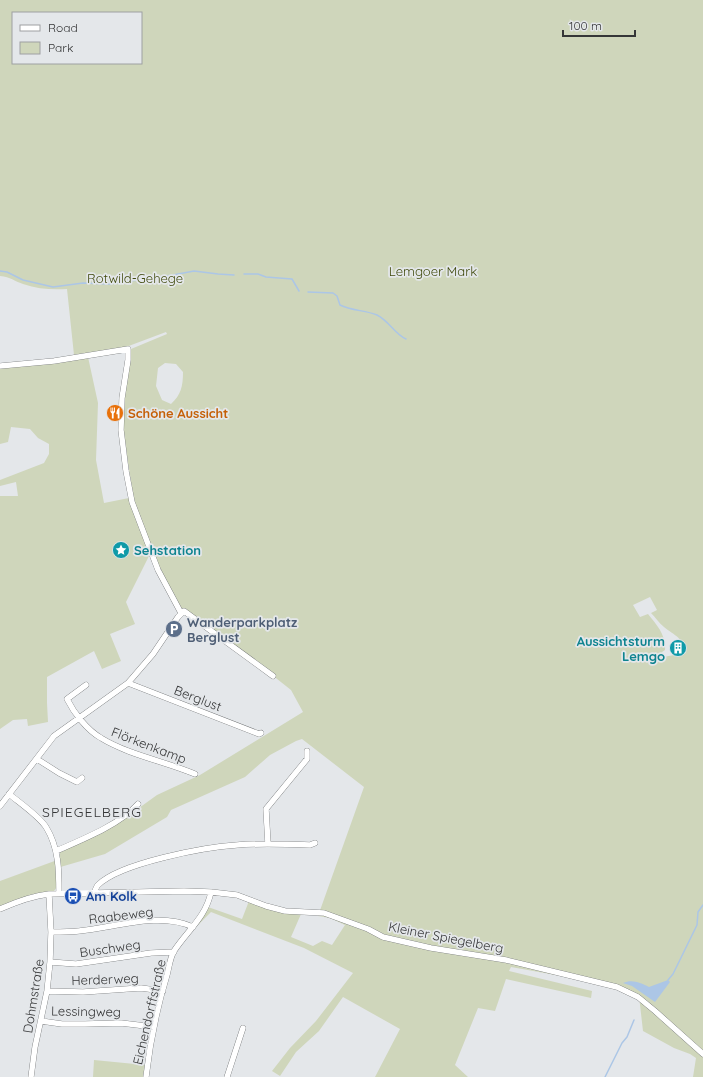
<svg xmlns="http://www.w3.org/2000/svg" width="703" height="1077" viewBox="0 0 703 1077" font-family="Quicksand,sans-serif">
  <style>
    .green { fill: #cfd6bb; fill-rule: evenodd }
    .water { fill: #acc6e6 }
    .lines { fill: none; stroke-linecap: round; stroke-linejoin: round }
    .stream { stroke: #acc6e6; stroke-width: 1.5 }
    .street-casing { stroke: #606365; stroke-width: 6 }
    .street { stroke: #fff; stroke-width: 5.5 }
    .labels { text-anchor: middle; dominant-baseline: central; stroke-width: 3.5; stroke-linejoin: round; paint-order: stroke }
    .park-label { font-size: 13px; fill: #424c0e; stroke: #e4e7ea }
    .food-label { font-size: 13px; font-weight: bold; fill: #c56008; stroke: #e4e7ea; text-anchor: start }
    .culture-label { font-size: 13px; font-weight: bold; fill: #0d838f; stroke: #e4e7ea; text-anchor: start }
    .service-label { font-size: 13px; font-weight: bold; fill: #4e5e75; stroke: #e4e7ea; text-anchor: start }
    .street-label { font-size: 13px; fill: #353637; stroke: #e4e7ea }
    .transit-label { font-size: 13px; font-weight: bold; fill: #164399; stroke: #e4e7ea; text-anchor: start }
    .neighbourhood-label { font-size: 14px; letter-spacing: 1px; fill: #353637; stroke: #e4e7ea }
  </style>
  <rect width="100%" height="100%" fill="#e4e7ea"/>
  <path class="green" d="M0,0H703V1077H693L696,1058L690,1054L674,1048L643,1031L639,996L617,986L511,967L509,971L592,991L591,998L506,979L495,1011L478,1008L455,1065L468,1077H375L400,1029L343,997L319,1031L296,1052L280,1076L272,1071L290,1048L316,1021L353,973L304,948L211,912L197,926L208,907L242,919L249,901L301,914L291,937L313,946L322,941L332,945L345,925L330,918L318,916L364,787L302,739L296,741L270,755L245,777L171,810L167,817L105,854L57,868V887L54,891L30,895L0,907V881L60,859V852L114,826L157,795L200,775L303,712L291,690L239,649L181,608L150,554L126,602L135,624L110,634L121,661L102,669L94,651L47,677V703L48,722L28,726L27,719L13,720L0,729V496H18L16,482L0,486V480L44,463L49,454V444L38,438L30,429L11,427L8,442L0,444V368L88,357L98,403L96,460L104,503L129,498L140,530L150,553L134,501L123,430L124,399L131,349L167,334L166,332L126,347L74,355L67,289C52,290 38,289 23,284C14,281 11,277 0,276ZM13,13H141V63H13ZM165,363L176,364L183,372C183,386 181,395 171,404L162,400L156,386L158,368ZM650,597L657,610L651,613C655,617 659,623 664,627C676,637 681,635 686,653L663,657L662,652L665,650C666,635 657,625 648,614L640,617L633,605Z
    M94,1060L145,1065L143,1077H93Z"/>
  <path class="water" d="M668,980L670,982L655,1002L632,986L623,983C633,979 640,983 649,987Z"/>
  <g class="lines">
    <path class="stream" d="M0,271L7,272L23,280L53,287L83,283L109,284L173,275L194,271L218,274L234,275
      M244,274H258L266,277L292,279L299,291
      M308,292L333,293L337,296L340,305C352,311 365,310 377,315C389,321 395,334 406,339
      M668,980L673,974L697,925L698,912L703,905
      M605,1077L622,1043L627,1037L634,1020"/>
    <g class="street-casing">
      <path id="street" d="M0,366L54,361L128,349V360L122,398L121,430L126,471L132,502L158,570L181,613
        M128,683L259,734L261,733
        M86,685L67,699C74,713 87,730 101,738C129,755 164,761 195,774
        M37,759L59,773L77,782L82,778
        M9,794C20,803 39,816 46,827C59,848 59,871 59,894
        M0,806L54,736L128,683L153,654L178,617L184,611L273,676
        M268,844L266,809L307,759V751
        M56,851C81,840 121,824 138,804
        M94,894C95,891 96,887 98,885C120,863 205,847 237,845C261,843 286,844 310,845L315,843
        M0,909C16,902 31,896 49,894L184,891L211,892L237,895L266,906L285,911L324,913L368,929L383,937L431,948L506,960L617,987L638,997L655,1011L703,1054
        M51,932C60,932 70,932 79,931C115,928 158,911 193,927
        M50,962L76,964L151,953L174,952
        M47,991L83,992L141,988L163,991
        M41,1021L62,1024H85L121,1023L154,1027
        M31,1077L35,1047L47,991L50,962L51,932L49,894
        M146,1077C150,1042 157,1008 167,975C169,967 170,958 174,951C187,931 206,917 211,892
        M227,1077L243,1028"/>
    </g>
    <use href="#street" class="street"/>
  </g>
  <defs>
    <g id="restaurant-disc" transform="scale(0.9)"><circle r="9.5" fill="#e8710a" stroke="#e4e7ea"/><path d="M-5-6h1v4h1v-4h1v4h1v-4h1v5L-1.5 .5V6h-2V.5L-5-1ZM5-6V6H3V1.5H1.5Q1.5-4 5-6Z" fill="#fff"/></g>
    <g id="sight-disc" transform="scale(0.9)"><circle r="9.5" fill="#0f9aa8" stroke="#e4e7ea"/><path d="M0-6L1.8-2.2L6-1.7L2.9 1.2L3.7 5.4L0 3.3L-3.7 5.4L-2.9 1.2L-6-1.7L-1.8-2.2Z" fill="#fff"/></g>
    <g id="parking-disc" transform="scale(0.9)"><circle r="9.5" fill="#5c6f8a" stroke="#e4e7ea"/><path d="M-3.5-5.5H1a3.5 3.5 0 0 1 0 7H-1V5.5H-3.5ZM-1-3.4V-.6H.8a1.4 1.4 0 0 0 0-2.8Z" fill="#fff"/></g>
    <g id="building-disc" transform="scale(0.9)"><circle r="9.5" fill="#0f9aa8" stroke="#e4e7ea"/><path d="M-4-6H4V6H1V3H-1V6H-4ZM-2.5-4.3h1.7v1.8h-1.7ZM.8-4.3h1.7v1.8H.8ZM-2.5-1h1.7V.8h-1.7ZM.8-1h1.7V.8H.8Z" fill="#fff"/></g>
    <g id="bus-disc" transform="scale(0.9)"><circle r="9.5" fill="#1a4fb4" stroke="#e4e7ea"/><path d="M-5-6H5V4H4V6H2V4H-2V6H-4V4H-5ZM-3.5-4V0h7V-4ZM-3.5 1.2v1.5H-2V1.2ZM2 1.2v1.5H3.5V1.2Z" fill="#fff"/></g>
  </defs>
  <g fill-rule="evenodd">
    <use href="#restaurant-disc" x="115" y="413"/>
    <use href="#sight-disc" x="121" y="550"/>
    <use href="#parking-disc" x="174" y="629"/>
    <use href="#building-disc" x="678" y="648"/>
    <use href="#bus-disc" x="73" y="896"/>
  </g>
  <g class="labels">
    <g class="park-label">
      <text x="433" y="271">Lemgoer Mark</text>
      <text x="135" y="278">Rotwild-Gehege</text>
    </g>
    <g class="food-label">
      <text x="128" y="413">Schöne Aussicht</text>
    </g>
    <g class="culture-label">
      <text x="134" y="550">Sehstation</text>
      <text x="665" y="641" text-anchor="end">Aussichtsturm<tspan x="665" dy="15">Lemgo</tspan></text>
    </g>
    <g class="service-label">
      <text x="187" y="622">Wanderparkplatz<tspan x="187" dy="15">Berglust</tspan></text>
    </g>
    <g class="street-label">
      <text transform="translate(198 698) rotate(21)">Berglust</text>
      <text transform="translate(149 745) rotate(21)">Flörkenkamp</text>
      <text transform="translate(121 915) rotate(-7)">Raabeweg</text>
      <text transform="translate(446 937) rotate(11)">Kleiner Spiegelberg</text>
      <text transform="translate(110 948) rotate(-8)">Buschweg</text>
      <text transform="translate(105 979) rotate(-2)">Herderweg</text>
      <text transform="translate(33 996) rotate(-81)">Dohmstraße</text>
      <text transform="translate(86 1011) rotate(1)">Lessingweg</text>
      <text transform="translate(149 1012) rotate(-77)">Eichendorffstraße</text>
    </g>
    <g class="transit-label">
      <text x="86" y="896">Am Kolk</text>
    </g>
    <g class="neighbourhood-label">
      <text x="92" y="812">SPIEGELBERG</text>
    </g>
  </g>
  <rect x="12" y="12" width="130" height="52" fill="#e4e7ea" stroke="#9ea0a2"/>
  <rect x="20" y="25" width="20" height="6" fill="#ffffff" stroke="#9ea0a2"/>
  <text x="48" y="32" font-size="12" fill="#353637">Road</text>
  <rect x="20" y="42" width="20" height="12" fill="#cfd6bb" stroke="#9ea0a2"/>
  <text x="48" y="52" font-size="12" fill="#353637">Park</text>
  <path d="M563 30v6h72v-6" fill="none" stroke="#353637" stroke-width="2"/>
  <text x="569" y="30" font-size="12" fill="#353637" stroke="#e4e7ea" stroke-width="3" paint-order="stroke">100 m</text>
</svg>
